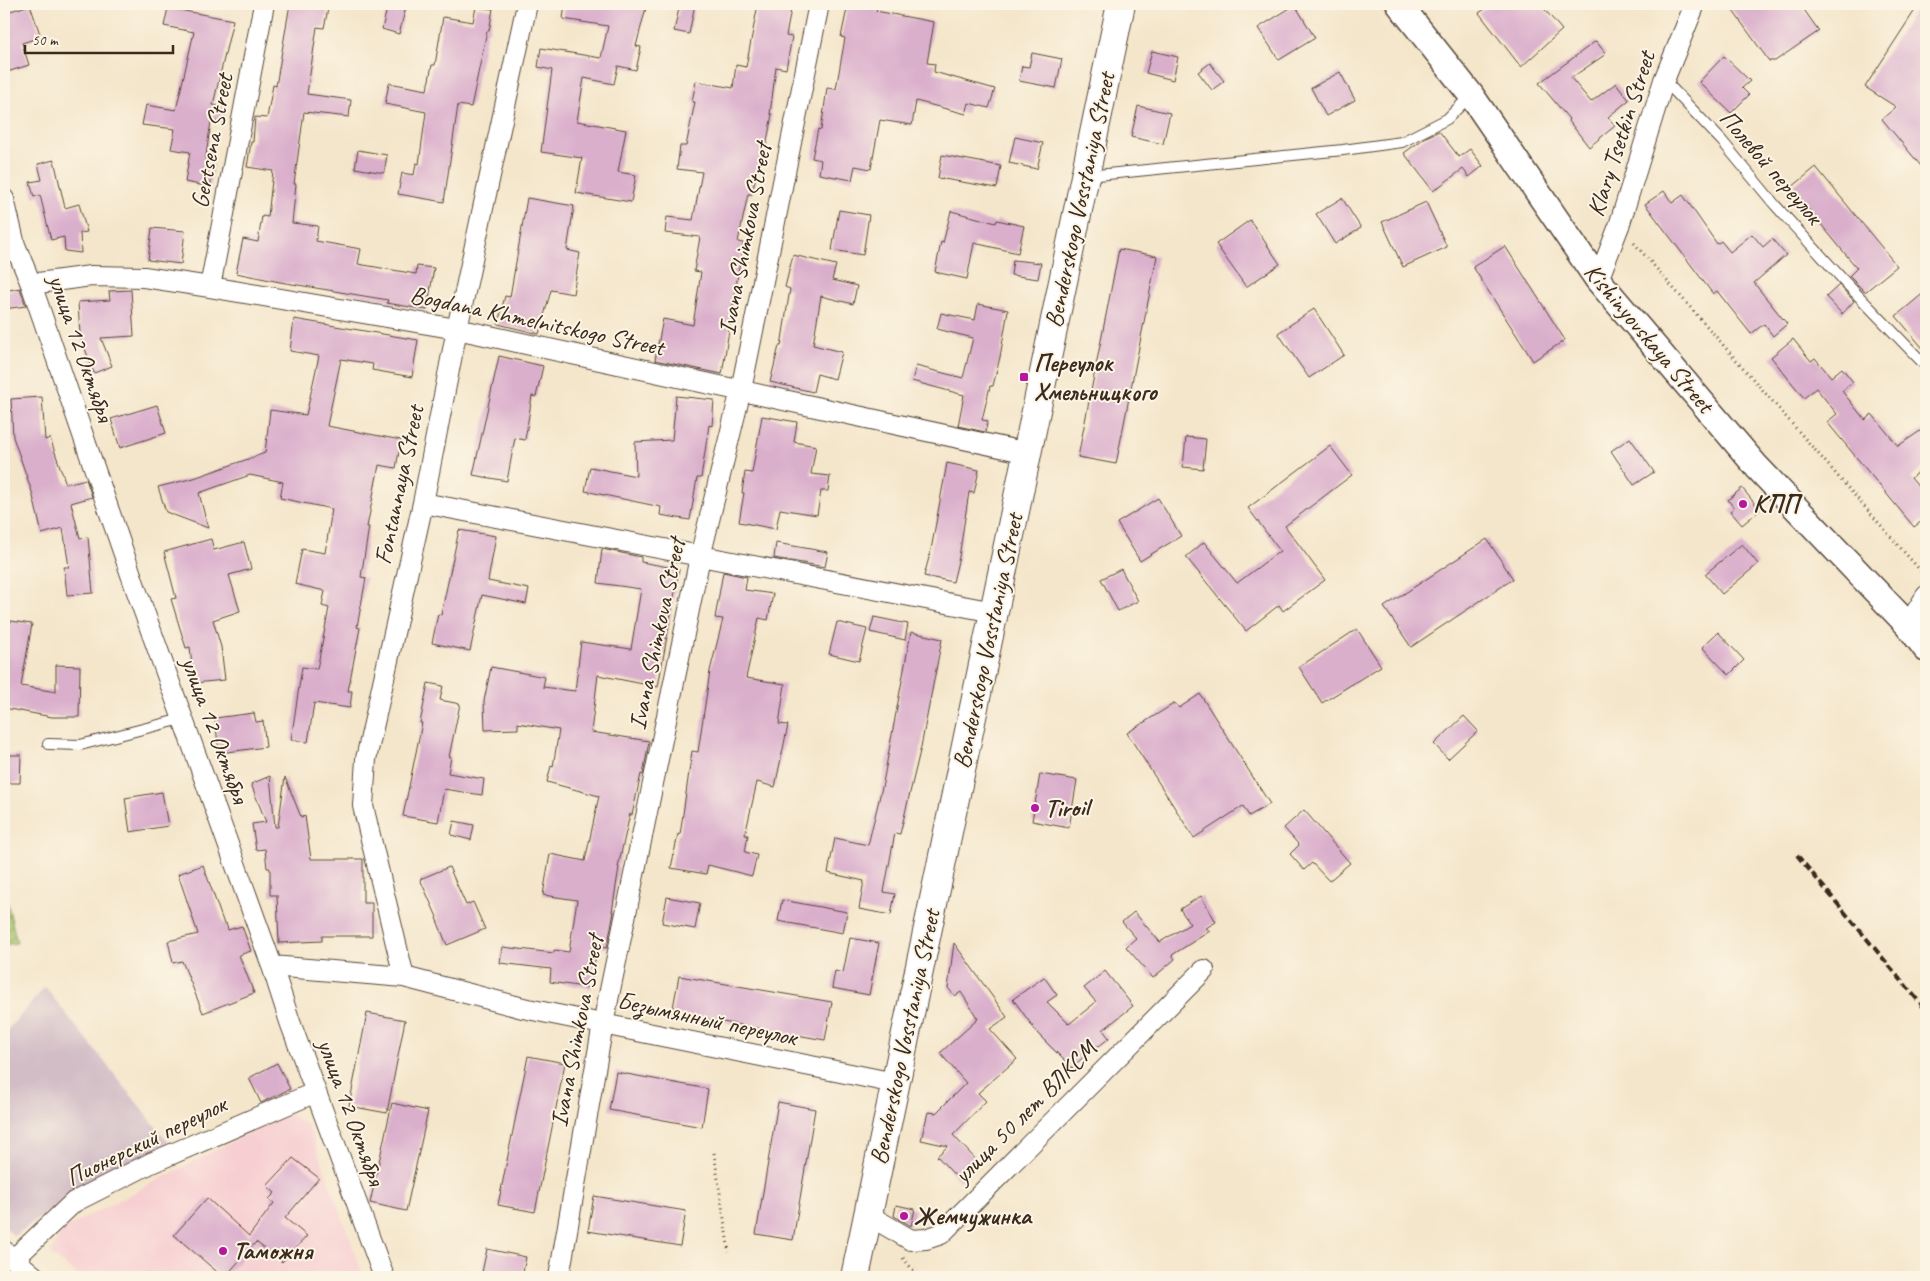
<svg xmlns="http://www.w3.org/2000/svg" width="1930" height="1281" viewBox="0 0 1930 1281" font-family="Caveat,sans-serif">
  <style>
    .built { fill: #f7cfd2 }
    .industrial { fill: #d2bdc6 }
    .garden { fill: url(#garden-furrows); stroke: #707745 }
    .building { fill: #daafcc }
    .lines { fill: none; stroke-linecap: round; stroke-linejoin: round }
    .service-casing { stroke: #574638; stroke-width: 12 }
    .minor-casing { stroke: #574638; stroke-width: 22 }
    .tertiary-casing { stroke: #574638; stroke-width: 28 }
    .primary-casing { stroke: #574638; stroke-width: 30 }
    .path { stroke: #574638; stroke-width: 3; stroke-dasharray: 1 4; stroke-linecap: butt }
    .service { stroke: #fff; stroke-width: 10 }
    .minor { stroke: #fff; stroke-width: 20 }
    .tertiary { stroke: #fff; stroke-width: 25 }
    .primary { stroke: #fff; stroke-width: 28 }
    .rail { stroke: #3b2a1e; stroke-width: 4; stroke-dasharray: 8 4; stroke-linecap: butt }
    .poi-dot { fill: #b5179e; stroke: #fcf5e5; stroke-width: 2 }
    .labels { text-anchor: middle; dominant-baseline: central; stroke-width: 4; stroke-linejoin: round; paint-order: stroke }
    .street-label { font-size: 25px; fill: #3b2a1e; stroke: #fcf5e5 }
    .poi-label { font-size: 25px; font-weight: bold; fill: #3b2a1e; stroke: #fcf5e5; text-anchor: start }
  </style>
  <defs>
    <pattern id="garden-furrows" width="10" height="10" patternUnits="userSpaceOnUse" patternTransform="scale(1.25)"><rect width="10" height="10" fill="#a4c46c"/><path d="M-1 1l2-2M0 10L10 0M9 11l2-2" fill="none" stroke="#879f58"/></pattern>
  </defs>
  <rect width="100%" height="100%" fill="#fcf5e5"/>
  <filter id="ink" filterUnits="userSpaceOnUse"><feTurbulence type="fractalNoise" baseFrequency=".02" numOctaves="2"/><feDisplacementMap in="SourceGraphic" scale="10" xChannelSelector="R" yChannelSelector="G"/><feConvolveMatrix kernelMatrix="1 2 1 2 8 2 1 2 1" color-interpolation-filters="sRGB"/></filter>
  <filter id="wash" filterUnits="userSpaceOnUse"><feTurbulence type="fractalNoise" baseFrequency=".0096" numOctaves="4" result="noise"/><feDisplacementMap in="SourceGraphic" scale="20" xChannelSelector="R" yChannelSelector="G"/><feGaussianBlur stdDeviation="1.12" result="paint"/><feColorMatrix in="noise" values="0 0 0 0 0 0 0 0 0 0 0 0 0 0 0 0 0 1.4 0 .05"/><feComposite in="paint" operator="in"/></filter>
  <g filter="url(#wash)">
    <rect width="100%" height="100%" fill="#f4e6cb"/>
    <path class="built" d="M288,1113L308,1125L364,1277H80L50,1254L63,1229Z"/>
    <path class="industrial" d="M45,987L172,1147L73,1194L14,1236L4,1226V1034Z"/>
    <path class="garden" d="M4,888L17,943L4,945Z"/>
    <g id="blocks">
      <path class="building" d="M290,4H329L324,28L317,27L307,94L351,100L349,117L304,112L294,184H296L292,223L318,226L316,241L361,249L358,264L416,274L417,266L434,268L427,310L387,303L388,300L280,282L236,273L243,239L258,242L262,216L268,217L273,171L247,167L251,142H253L255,117L267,118L273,85L276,86Z
        M388,4L406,7L399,34L382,29Z
        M565,4H647L636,46L641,47L636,70L618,66L614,84L584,78L577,121L626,130L618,172L636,175L631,202L576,193L582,158L541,152L552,70L538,67L541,48L601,58L608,26L563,19Z
        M680,4H695L689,34L674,31Z
        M758,4H792L786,36L792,37L786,69L776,67L770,114H772L765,153H761L752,194H748L738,242L743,243L722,374L655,360L663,319L693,325L701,272L694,271L700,237L665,233L667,217L693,220L702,172L677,169L680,146H686L695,102H692L696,81L733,88L736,65L746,67Z
        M848,4H878L876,11L934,22L927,63L935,64L934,72L995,89L989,108L969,103L966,114L916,101L912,125L880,120L871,169L855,166L852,180L819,174L821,160L812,158L818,129L821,130L827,88L836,89L845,38L841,37Z
        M1492,4H1540L1562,30L1521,67L1479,13Z
        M1728,4H1800L1819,31L1775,61H1769Z
        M1919,4H1926V172L1882,119L1896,107L1865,87Z
        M30,5L41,37L22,43L29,65L4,73V13Z
        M1295,5L1315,38L1279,60L1258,28Z
        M476,7L493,9L489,31H487L471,107L458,105L444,202L398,194L402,173L414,175L416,163L419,164L426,112L385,104L389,83L427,90L432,65H435L443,17L473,22Z
        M168,8L233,20L213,105L225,107L224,123L211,121L205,163L214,165L210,187L185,182L190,152L171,149L175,129L142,125L146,105L176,110L194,32L164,26Z
        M1596,41L1606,54L1571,78L1591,102L1616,83L1629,100L1608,117L1615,126L1589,147L1568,120L1569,119L1539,83Z
        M1152,51L1178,57L1173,80L1146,73Z
        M1032,53L1062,59L1056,88L1019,81L1022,66L1029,67Z
        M1724,56L1750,81L1742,88L1749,95L1731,113L1699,82Z
        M1210,63L1224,81L1212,90L1198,72Z
        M1340,72L1355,100L1326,116L1311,88Z
        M1138,106L1170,113L1163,144L1131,137Z
        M1439,131L1459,157L1470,149L1483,166L1469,177L1463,169L1433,191L1404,153L1426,137Z
        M1015,137L1043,143L1037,169L1009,163Z
        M358,150L387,155L384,173L355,168Z
        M942,155L1001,166L997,188L938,178Z
        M54,160L65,208L79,204L87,232L80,233L81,253L65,251L64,237L51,240L40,195L34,197L30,182L42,180L38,164Z
        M1816,167L1897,266L1865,292L1849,276L1857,268L1791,188Z
        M1664,191L1672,203L1683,195L1717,244L1721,241L1730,252L1752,234L1763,247L1772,239L1786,255L1754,283L1787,324L1773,336L1764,324L1751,334L1717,291L1713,294L1645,204Z
        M527,198L574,206L567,250L580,253L573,294L551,290L539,334L498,324L505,296L510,297Z
        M1342,198L1361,228L1335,244L1316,214Z
        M1426,202L1447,247L1403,267L1382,222Z
        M839,210L869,215L863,255L832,250Z
        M951,211L996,223L997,220L1024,226L1018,253L974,243L967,279L935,272L941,242L943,243Z
        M1250,220L1280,264L1246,287L1216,244Z
        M152,228L185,231L181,264L148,260Z
        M1505,246L1565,340L1533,361L1473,267Z
        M1119,249L1157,256L1116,464L1078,457Z
        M793,255L836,265L832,280L857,286L853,304L821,296L813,345L842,352L835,379L817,374L813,392L770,382L779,346H781L790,289L785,287Z
        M1013,260L1041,263L1038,279L1011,275Z
        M1839,285L1854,301L1842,314L1826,297Z
        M20,288L26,306L4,309V291Z
        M131,290L134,336L101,338L112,366L94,373L80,335L78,302L110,300L109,291Z
        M1926,291V352L1896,316Z
        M978,304L1008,310L1000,357L993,386H990L982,420L988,421L985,432L958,426L964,395L912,381L916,366L963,378L973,338L937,329L941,313L975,320Z
        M1314,309L1344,355L1309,378L1278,333Z
        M294,319L418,340L412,377L372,370L373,364L341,359L327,426L401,440L396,468L379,465L367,527H369L361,577L366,578L357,627L360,628L348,691H352L350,708L314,703L308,742L291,740L302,667L317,669L329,608L322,606L325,591L295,584L302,549L325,553L332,509L280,498L283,482L250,475L199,493L208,528L166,512L158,487L194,478L265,453L270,410L306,415L319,356L290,351Z
        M1793,339L1811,361L1815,358L1831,377L1842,368L1853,382L1842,391L1865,420L1872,414L1898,446L1926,427V465L1911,478L1926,496V518L1914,527L1827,422L1837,414L1816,388L1804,398L1771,357Z
        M499,356L543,366L536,397L532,396L525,440L515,438L507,481L473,475Z
        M676,396L714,400L712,426L709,425L701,478H697L690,520L660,515L661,507L585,491L590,467L636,476L635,442L672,440Z
        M42,397L45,440L50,438L66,484L86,479L92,497L71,503L80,538L88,537L93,593L67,595L64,567H69L63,528L42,534L32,492L13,437L11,399Z
        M157,405L166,433L120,448L111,419Z
        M762,416L797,422L794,442L816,446L811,474L830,476L828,491H821L817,515L780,509L776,529L739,522L744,493H742L745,472L752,473Z
        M1186,437L1206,439L1203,469L1183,467Z
        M1630,438L1654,472L1634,485L1611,451Z
        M1330,446L1352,475L1285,526L1325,580L1283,611L1279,605L1246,631L1186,557L1204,542L1237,583L1280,551L1248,508Z
        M947,463L979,470L974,493L969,492L959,557L953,582L924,576L931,550Z
        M1742,488L1760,510L1742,525L1730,511L1734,508L1728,500Z
        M1158,498L1181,536L1140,561L1117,523Z
        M459,530L496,536L488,581L529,589L526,604L482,595L470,651L432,643L438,614L441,615Z
        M211,539L214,550L244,542L251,569L229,575L240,611L213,620L221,647L225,680L194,683L190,647L186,648L171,599L176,598L164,552Z
        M1487,539L1513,579L1411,647L1384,607Z
        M776,543L828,552L825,567L774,558Z
        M1742,544L1758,564L1722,594L1705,574Z
        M602,549L641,557V562L679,569L658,687L598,675L591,732L649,741L643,775L641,774L632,815L630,814L618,867H619L612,912H614L607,948L597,947L591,988L550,982L551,969L500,963L502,947L554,953V950L569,952L577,900L543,895L550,854L585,861L599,796L547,782L551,766L553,767L559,730L518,723V729L485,730L484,701L491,667L545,677L543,687L575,691L581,642L631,649L641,589L598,583Z
        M1121,569L1138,601L1118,611L1101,579Z
        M723,572L747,577L745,590L773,594L768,620L759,618L746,678L785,684L779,724L788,725L775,787L757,782L745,835H748L745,852L757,855L752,876L708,865L706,874L671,868L678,834L680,835L692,751L698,752L710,671L723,619L715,618Z
        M874,617L908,624L905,640L870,632Z
        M4,620L32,624L21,686L56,692V665L80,666L79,717H52L4,708Z
        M837,622L867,629L859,661L829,654Z
        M1357,629L1381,666L1322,703L1299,667Z
        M911,632L942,639L921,747L900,834L895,833L884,892L895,894L891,915L859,909L864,881L828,873L835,838L868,845L883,783Z
        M1718,632L1744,660L1729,675L1702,647Z
        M428,683L443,686L440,700L460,704L449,757H451L448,773L484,779L482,795L444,789L438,822L403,816L422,723H420Z
        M1200,694L1270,804L1249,816L1243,806L1194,838L1127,733L1175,703L1179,708Z
        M254,713L256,722L263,721L266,747L219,753L215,718Z
        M1464,716L1478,731L1448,759L1434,744Z
        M4,755H21L20,783H4Z
        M1040,774L1077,780L1069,828L1032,821Z
        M270,776L275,827H278L285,777L301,817L305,816L311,859H363V903H372V936H322V941L279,943L277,895H270V868H267L265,849L256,850L252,824L266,822L251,784Z
        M162,792L168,826L130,832L125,798Z
        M1304,810L1350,863L1329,881L1312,863L1304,870L1290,854L1299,845L1284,828Z
        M454,821L474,825L471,840L451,835Z
        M203,865L224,924L226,923L228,930L242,926L251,951L239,955L254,993L203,1013L182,961L173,963L168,941L198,934L178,874Z
        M449,867L466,905L473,902L485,929L447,945L436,918L437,917L420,879Z
        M1201,896L1216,922L1206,928L1210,931L1172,955L1175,959L1153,978L1126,947L1136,938L1122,922L1134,912L1160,942L1190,924L1180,909Z
        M667,897L700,903L695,929L662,923Z
        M782,900L847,912L843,933L778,921Z
        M850,938L879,943L869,995L832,988L835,971L843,973Z
        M954,943L1007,1017L990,1029L1017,1059L978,1093L986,1101L953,1135L979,1163L960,1181L937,1156L948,1146L921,1140L928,1112L936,1113L966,1083L940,1053L978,1019L961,992L955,996L948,988Z
        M1105,971L1133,1006L1103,1030L1109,1038L1098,1047L1096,1045L1072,1068L1038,1034L1013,999L1044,977L1057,995L1047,1002L1069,1024L1096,1002L1084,988Z
        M679,976L832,1002L825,1040L672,1013Z
        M367,1013L405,1020L387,1113L349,1106Z
        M528,1056L565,1063L535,1212L498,1205Z
        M277,1063L290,1089L261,1103L249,1078Z
        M616,1072L708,1089L702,1127L609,1110Z
        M778,1102L815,1109L793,1240L756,1234Z
        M392,1103L428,1111L406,1211L370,1203Z
        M293,1158L319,1178L285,1218L307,1236L282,1262L256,1242L225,1277H223L174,1235L207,1198L249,1236L274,1203L269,1199L275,1193L267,1186Z
        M594,1196L686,1211L680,1246L588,1231Z
        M896,1205L915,1209L911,1226L894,1216Z
        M487,1249L526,1257L522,1277H481Z"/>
    </g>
  </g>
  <g filter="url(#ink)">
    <use href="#blocks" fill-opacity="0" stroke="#574638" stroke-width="1"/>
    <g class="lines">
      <g class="service-casing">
        <path id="service" d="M1664,80L1722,141L1775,205L1846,283L1926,366
          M1088,176L1343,150L1402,142L1447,119L1471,95
          M48,744L80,745L182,719"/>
      </g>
      <g class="minor-casing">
        <path id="minor" d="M4,199L15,245L31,284L137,592L272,966L290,1022L384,1277
          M1598,280L1619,226L1664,80L1695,4
          M31,284L91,276L144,277L210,287L457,329L1028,453
          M210,287L264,4
          M423,503L994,612
          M1908,625L1926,596
          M272,966L404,977L523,1008L895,1083
          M404,977L363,806L366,759L423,503L457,329L527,4
          M868,1215L911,1240L926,1239L941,1234L1204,970
          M4,1251L35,1277
          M14,1259L74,1202L151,1163L316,1092
          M559,1277L603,1024L700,557L741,390L819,4"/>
      </g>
      <g class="tertiary-casing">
        <path id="tertiary" d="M1399,4L1471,95L1598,280L1757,467L1908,625L1926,649"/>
      </g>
      <g class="primary-casing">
        <path id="primary" d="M855,1277L1121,4"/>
      </g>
      <path class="path" d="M1634,243L1926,577
        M714,1153L729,1252
        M903,1258L919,1277"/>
      <use href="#service" class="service"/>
      <use href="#minor" class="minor"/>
      <use href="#tertiary" class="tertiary"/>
      <use href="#primary" class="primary"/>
      <path class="rail" d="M1797,855L1926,1010"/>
    </g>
  </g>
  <g class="poi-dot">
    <rect x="1019" y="372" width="10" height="10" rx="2.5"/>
    <circle cx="1743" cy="504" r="5"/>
    <circle cx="1035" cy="808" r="5"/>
    <circle cx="904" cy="1216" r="5"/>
    <circle cx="223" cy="1251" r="5"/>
  </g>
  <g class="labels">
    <g class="street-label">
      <text transform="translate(1621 134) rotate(-72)">Klary Tsetkin Street</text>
      <text transform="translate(212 141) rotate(-79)">Gertsena Street</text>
      <text transform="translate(1771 167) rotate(49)">Полевой переулок</text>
      <text transform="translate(1080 200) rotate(-78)">Benderskogo Vosstaniya Street</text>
      <text transform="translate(745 239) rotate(-79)">Ivana Shimkova Street</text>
      <text transform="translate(537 321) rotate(12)">Bogdana Khmelnitskogo Street</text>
      <text transform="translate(1649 338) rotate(50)">Kishinyovskaya Street</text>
      <text transform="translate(81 348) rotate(71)">улица 12 Октября</text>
      <text transform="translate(399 485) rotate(-78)">Fontannaya Street</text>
      <text transform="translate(657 634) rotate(-78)">Ivana Shimkova Street</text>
      <text transform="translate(988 641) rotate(-78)">Benderskogo Vosstaniya Street</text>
      <text transform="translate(215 730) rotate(70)">улица 12 Октября</text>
      <text transform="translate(707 1019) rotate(12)">Безымянный переулок</text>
      <text transform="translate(577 1031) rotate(-79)">Ivana Shimkova Street</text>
      <text transform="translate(905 1037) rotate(-78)">Benderskogo Vosstaniya Street</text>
      <text transform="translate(351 1112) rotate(70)">улица 12 Октября</text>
      <text transform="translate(1025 1112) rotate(-45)">улица 50 лет ВЛКСМ</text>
      <text transform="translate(146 1141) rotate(-26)">Пионерский переулок</text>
    </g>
    <g class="poi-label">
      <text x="1034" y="363">Переулок<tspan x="1034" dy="29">Хмельницкого</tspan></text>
      <text x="1753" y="504">КПП</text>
      <text x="1045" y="808">Tiroil</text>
      <text x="914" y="1216">Жемчужинка</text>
      <text x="233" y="1251">Таможня</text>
    </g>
  </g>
  <rect width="1930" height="1281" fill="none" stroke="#fcf5e5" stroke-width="20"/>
  <path d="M25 45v8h148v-8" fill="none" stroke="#3b2a1e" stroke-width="2.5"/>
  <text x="32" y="45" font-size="15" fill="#3b2a1e" stroke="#fcf5e5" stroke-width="4" paint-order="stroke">50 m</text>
</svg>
